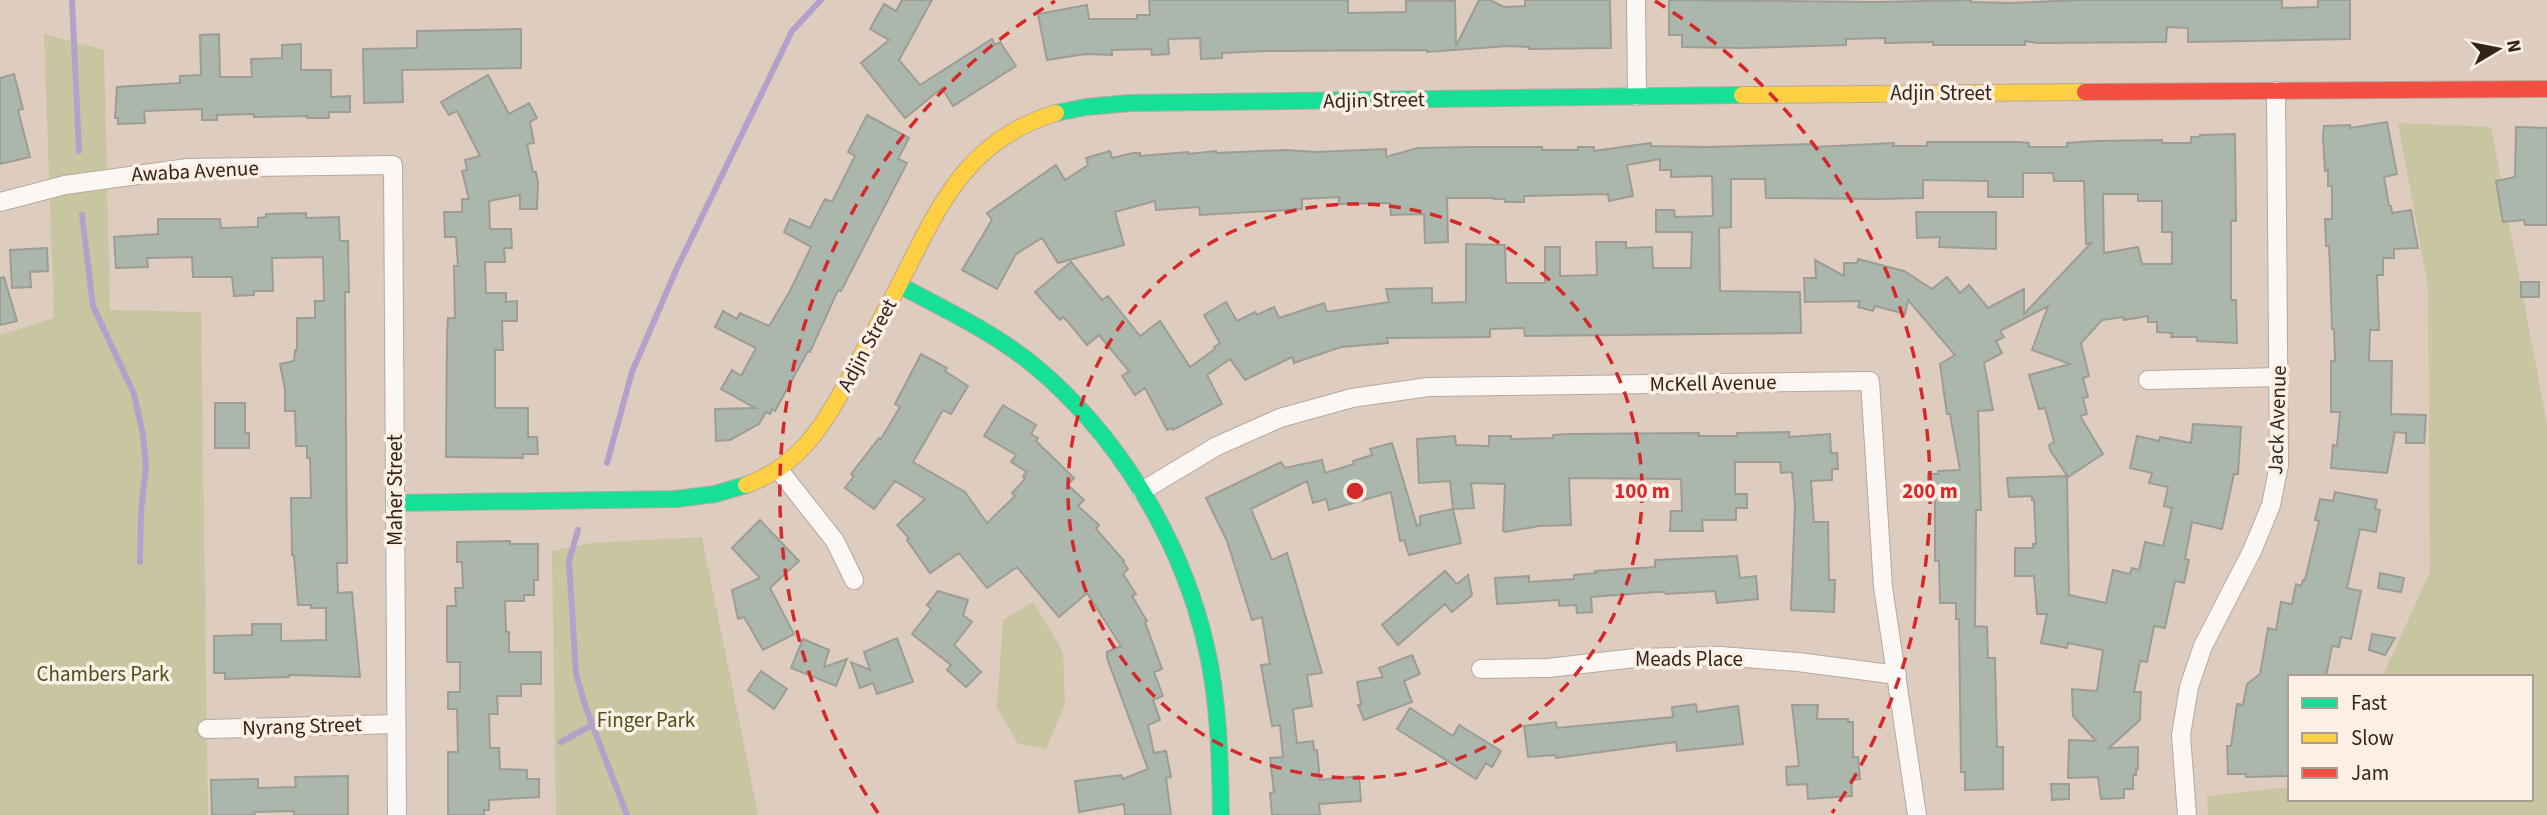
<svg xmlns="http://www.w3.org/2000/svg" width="2547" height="815" viewBox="0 0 2547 815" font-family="'Source Sans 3',sans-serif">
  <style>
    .green { fill: #c7c6a0 }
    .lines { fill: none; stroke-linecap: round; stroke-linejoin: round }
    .stream { stroke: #b5a0cc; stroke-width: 6 }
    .building { fill: #abb7ac; stroke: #9d9d95; stroke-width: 2; fill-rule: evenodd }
    .street-casing { stroke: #b6a99e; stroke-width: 20 }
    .fast-casing { stroke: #b6a99e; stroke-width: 18 }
    .slow-casing { stroke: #b6a99e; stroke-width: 18 }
    .jam-casing { stroke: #b6a99e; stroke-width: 18 }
    .street { stroke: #faf7f5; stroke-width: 18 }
    .fast { stroke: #16e098; stroke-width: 16 }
    .slow { stroke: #ffcf43; stroke-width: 16 }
    .jam { stroke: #f24e42; stroke-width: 16 }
    .ring { fill: none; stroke: #d62828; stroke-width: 3.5; stroke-dasharray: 12 9 }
    .labels { text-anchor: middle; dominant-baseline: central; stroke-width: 7; stroke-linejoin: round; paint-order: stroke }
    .street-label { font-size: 21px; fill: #31251b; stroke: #fdefe5 }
    .park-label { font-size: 21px; fill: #48531b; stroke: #fdefe5 }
    .centre { fill: #d62828; stroke: #fdefe5; stroke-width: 3.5 }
    .ring-label { font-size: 21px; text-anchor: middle; font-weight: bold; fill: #d62828; stroke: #fdefe5; stroke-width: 7; stroke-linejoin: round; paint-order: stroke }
  </style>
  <rect width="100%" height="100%" fill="#deccbe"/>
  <path class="green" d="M44,34L104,50L110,310L201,312L208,815H0V335L54,318Z
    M2398,123L2491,127L2547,424V815H2208L2207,796L2290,787V799H2531V677H2382L2430,572L2428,287Z
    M702,537L758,815H556L552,551L591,543Z
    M1033,602L1063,652L1065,704L1046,749L1018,744L997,707L1003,620Z"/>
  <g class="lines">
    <path class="stream" d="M72,0L79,151
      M82,215L93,306L134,394L143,435L146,466L141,511L140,562
      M607,463L632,372L677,268L792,31L821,0
      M578,530L569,561L576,674L587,711L627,815
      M561,742L592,725"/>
  </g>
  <path class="building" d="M902,0H932L899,60L920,85L992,39L995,45L1000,42L1016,66L953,106L942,88L905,118L861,63L889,40L870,29L884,4L896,11Z
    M1149,0H1348V13L1406,12V1H1455L1456,46L1479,0H1490L1504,7L1525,6V0H1610L1611,48L1529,49V47L1508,46L1427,52V50L1267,51L1222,53V58L1201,59L1200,38L1168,39L1169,54L1152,55L1151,49L1112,50V55L1085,54L1047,60L1038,14L1087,5L1089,19H1137V15H1150Z
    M1669,0L1878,2L1971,0V2L2010,3L2078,0H2282V8L2318,7V0H2350V39L2188,42V28L2167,27L2166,42L2038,43L2025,41V45H1933V42L1885,43V38L1846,39V45L1742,48L1682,47V35H1669Z
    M521,29V68L402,70L403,102L364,103L363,49L417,48V31Z
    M219,34L220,77H252L251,59L282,58V45L301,44V70H331V97L350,96V112H329V118H307V116L254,117V114L217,115V120H202V109L144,111L145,123L118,124V118H115L117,87L180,83V76L201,75L200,35Z
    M14,74L23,109L18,110L30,157L0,164V78Z
    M488,75L509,114L529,103L537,118L530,122L534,143L527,144L533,172H536L538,182L537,209H520V195L489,201L490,229H511L512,248H504L505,262H485L486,293H506V302L517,301V321H502L503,350H495V408H528V437H537L538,454H523V458L446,457L447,334L448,318H455L454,266H458L456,237H445L444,212H462V199H469L462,171L467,170L465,160L480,156L457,111L449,115L441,102Z
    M867,115L909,138L898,159L907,163L841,291L838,290L810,352L808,351L775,411L772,409L770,414L766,412L759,424L730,440L716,441L715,409L755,408L721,389L732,370L741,376L756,348L715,327L723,311L737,319L740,313L769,326L790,291L811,247L784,232L790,219L810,228L825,199L832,202L855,156L848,152Z
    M2387,122L2397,174L2384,177L2389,206H2391L2392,213L2411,210L2418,248L2394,249V258H2383V275H2377L2379,330H2370L2369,361H2392L2391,414L2426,415L2424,443H2406V433L2395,432L2387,473L2331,468L2333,445L2337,446L2340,412H2331V361H2335L2334,329H2332L2330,268L2329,246H2326L2325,219H2332V186H2328V170L2325,171L2323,137L2324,126L2350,125V128Z
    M2516,127L2547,128V225H2525L2524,220L2503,222L2496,181L2515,177Z
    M2235,134L2236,221H2231V300H2236L2237,343L2197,341V337H2171L2172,333L2157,332V322H2148V316L2124,320L2123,317L2102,320L2081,343L2089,376L2083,378L2088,397L2083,398L2087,414L2080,416L2103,454L2068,477L2050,450L2049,445L2054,442L2045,408L2039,409L2029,375L2070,364L2032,350L2048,306L2000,331L2004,337L1996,341L2002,353L1984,363L1993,410L1978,411L1981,510H1976L1975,626L1987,627L1988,658H1995L1997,747H2003V789L1965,790V772H1961L1959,619H1956V603H1940L1939,561H1935V499H1928V474H1938V471L1960,470L1950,414H1947L1940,364L1955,355L1908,300L1905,314L1875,306L1873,311L1858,307L1860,301L1805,302L1804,278H1816L1815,260L1844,276V263H1857L1858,259L1904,271L1932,289L1947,277L1960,293L1969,285L1988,308L2024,289V314L2092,242L2086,244L2084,181H2054L2053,173H2023V197H1988V181L1923,180V198L1877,199L1766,198L1765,179H1731V227L1719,228L1720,291L1800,292L1801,333L1525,336L1524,328L1490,329V337L1387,338L1388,343L1341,347L1294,363L1292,357L1245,380L1230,359L1207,375L1222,404L1173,430L1172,428L1167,430L1145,388L1135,395L1122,376L1129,371L1099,335L1087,345L1069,323L1063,317L1060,320L1035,292L1071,262L1102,300L1108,296L1140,336L1160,321L1190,367L1215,349L1214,347L1220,343L1204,315L1226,302L1237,321L1255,312L1257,315L1274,307L1279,318L1324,303L1327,312L1389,302L1386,289L1432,288V303L1466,302V244L1505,245L1506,283H1545V247H1560V276L1597,275L1596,242H1626V248L1652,247L1653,268H1691L1692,232H1656V210H1674L1675,217L1713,216L1712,176L1671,177V170H1660V159L1627,165L1633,196L1609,201L1608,194L1524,196V202H1505V199H1494V198H1447L1448,242L1425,243L1424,214L1391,215L1390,203L1339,204V197L1302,199V209L1200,215L1199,207L1156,210L1155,201L1115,212L1124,245L1058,263L1042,238L1016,254L997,289L962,270L992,220L987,213L1056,165L1065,180L1088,165L1086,158L1110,151L1112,158L1133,153H1140V156L1188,152V154L1216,151V153L1286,150L1315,152L1386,149V157L1418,148L1472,147H1542V150H1578V147H1594V151L1651,143V146L1707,147L1814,144V147L1894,143L1893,146H1927V142H2018L2029,143V147H2067V143L2095,141L2162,140V143H2191V137H2200V135ZM2103,194H2138V201H2162V232H2172V264H2142L2138,247L2104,253Z
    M1916,212H1996V249L1939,247L1940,237L1917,238Z
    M306,213V218L339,217L340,241H348L349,292H345L347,563H337L338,593L352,592L360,677L289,675V677L225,679V673H214V636L252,635V624H281V641L326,640V608H311V605H298L294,555H292L291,498H311L310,458H307V446H296L295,411H285V389L280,364L294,361L295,350H297V318H315V301H324L323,257L272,258L273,291H254V295L234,296L232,277H193L192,257L147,258L148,267L116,268L114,237L158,234V219H220L221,228L258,227V218L266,217V214Z
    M47,248L48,271L30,272L31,287L12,288L10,250Z
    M4,277L17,321L0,325V278Z
    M2521,282H2539V297H2521Z
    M921,354L947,368L945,371L968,386L951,414L943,410L913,462L965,492L987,523L1015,496L1012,493L1025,479L1023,476L1027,472L1011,462L1016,455L984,436L1003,405L1036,425L1031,434L1038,438L1036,441L1074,478L1068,485L1084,500L1078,506L1099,525L1096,529L1124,561L1123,562L1128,569L1123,574L1136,594L1132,596L1147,621L1145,622L1162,669L1154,672L1163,696L1153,700L1160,720L1148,725L1154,753L1166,751L1171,777L1166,778L1171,815H1125L1124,804L1079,812L1075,781L1121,775L1123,779L1148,769L1107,658V652L1121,646L1087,593L1059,617L1017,567L987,588L959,553L930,573L907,540L909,538L897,525L925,499L895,481L874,509L845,488L854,476L851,474L879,438L881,439L900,407L895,404Z
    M215,403H245V433H249V448H215Z
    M2193,424L2241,427L2238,474H2234L2222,529L2192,522L2185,559L2189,560L2184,583L2175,581L2165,628L2154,626L2147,662L2140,661L2134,692H2141L2140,720L2109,748L2138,747V769L2136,768V775H2133V789H2124V798L2101,799L2098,777L2068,778L2069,740L2096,741L2073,716L2072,689L2097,691L2103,650L2068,643L2067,648L2041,643L2047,614H2037L2034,576H2015V548H2033V544H2036L2034,500H2032V496L2009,497L2007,478L2067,476L2069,595L2106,603L2113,570L2130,574L2132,568L2139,570L2145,542L2163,546L2172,508L2164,506L2168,487L2149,483L2152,473L2130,468L2137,436L2159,441L2160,437L2191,443Z
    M1789,432V437L1830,434L1831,453H1837L1838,469H1832V480L1811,481L1814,522H1828L1829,580H1835L1834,612L1791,610L1795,506L1792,472L1781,473L1780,462H1735V494H1747V508H1736V520H1702L1703,531H1670L1671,511H1682L1681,479L1569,478L1571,525L1539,526L1505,532L1503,531L1505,484L1471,483L1474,508L1453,509L1461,543L1409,555L1404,540L1400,541L1391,492L1329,510L1326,499L1313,503L1307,481L1251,509L1272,560L1287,553L1322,673L1307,675L1312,706L1293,709L1297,743L1313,741L1314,750H1317L1320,780L1359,776L1361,801L1319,804L1320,815H1272L1270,793L1274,792L1270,758L1283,757L1280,725L1272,726L1261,665L1270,664L1262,617L1252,620L1227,541L1206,498L1281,462L1285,468L1322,460L1325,473L1354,464L1353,461L1372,455L1370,449L1392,443L1417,526L1420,525V516L1453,509L1450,481L1419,483L1417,439L1455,436L1456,445L1489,446V436H1511V439L1553,438V435L1568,434L1699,433V436H1737V433Z
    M2335,492L2377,500L2375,509L2380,510L2376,532L2360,529L2347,588L2361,591L2351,639L2341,637L2339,647L2332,646L2326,677H2290V776L2246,777V774H2228L2227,746H2231L2237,704L2243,705L2247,684L2260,674L2268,628L2276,630L2281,602L2292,604L2296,584L2301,586L2303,580H2305L2319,521L2315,520L2320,499L2333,501Z
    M760,520L799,561L770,588L794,634L763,650L744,617L738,619L732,590L760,578L732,548Z
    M510,541V544H538V580H534V595H524V601H505L506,632H509V652H541V684H521V696H497L498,714H489L490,748H499L500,769L527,770V779H539V797L489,800V810H484V815H448V752H458L457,709H448V692H460V662H447V606H456L455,588H463L462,562H457V542Z
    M1737,556L1740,578L1756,576L1758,599L1717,603L1715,591L1666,594L1665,592H1656L1591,597L1592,612L1577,613L1576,605L1559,606V600L1497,604L1495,578L1529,576V582L1574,579V575L1596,573L1595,571L1655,567V560Z
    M1445,571L1457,584L1468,575L1472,595L1452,612L1445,604L1398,645L1382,625Z
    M2380,573L2404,578L2401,592L2378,588Z
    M938,591L968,600L963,615L972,622L954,645L981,672L966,687L947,670L951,665L912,634L931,609L927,605Z
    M2372,634L2395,638L2385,655L2369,650Z
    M897,638L913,682L877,694L873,683L860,688L851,662L870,670L864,652Z
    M803,639L829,650L824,667L847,659L836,686L791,668Z
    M1412,655L1420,674L1404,681L1412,702L1364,720L1358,705L1361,704L1357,682L1383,677L1379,668Z
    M761,671L787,689L774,709L748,690Z
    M1696,704L1697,712L1738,706L1743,744L1677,751L1676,742L1556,758L1555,755L1528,757L1524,726L1556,722L1557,728L1673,717L1672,707Z
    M1792,705H1818L1817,719H1848V722H1853V757H1858L1860,779L1851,780L1852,796L1808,799L1807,784L1787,785L1786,767L1799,766Z
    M1410,708L1453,736L1459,725L1501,751L1492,767L1486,763L1476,779L1397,729Z
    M348,776V815H294V811L254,812L255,815H212L211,780L258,779V788L296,787L295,777Z
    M2051,784H2069V799L2052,800Z"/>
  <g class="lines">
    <g class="street-casing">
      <path id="street" d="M1636,0L1637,96
        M0,202L65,185L188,168L393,165L397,815
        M2148,380L2279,377
        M779,470L835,541L854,580
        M1142,491L1217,446L1280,418L1352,398L1428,387L1870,381L1883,587L1917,815
        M1481,669L1548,668L1635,658L1720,656L1798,662L1897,675
        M207,729L396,724
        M2187,815L2181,735L2189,687L2203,646L2252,551L2271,505L2279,465L2276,91"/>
    </g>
    <g class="fast-casing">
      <path id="fast" d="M1056,113L1086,107L1130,103L1742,95
        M899,285C944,309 991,331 1031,363C1117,433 1181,538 1206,646C1219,701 1220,759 1221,815
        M395,503L676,499L715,494L746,485"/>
    </g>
    <g class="slow-casing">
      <path id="slow" d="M1742,95L2085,92
        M746,485C797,467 823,427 847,382C865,349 883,316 900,283C939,206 966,140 1056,113"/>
    </g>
    <g class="jam-casing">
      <path id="jam" d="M2085,92L2547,89"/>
    </g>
    <use href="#street" class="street"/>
    <use href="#fast" class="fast"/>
    <use href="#slow" class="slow"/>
    <use href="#jam" class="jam"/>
  </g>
  <g class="ring">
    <circle cx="1355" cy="491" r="287"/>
    <path d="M878 813A575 575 0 0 1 1055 1M1655 1A575 575 0 0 1 1832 813"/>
  </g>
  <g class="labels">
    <g class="street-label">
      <text x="1941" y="93">Adjin Street</text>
      <text transform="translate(1374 100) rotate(-1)">Adjin Street</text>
      <text transform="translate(195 171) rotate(-3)">Awaba Avenue</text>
      <text transform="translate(867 345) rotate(-62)">Adjin Street</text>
      <text transform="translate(1713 383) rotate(-1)">McKell Avenue</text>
      <text transform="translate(2277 420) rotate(-88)">Jack Avenue</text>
      <text transform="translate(395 490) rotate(-90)">Maher Street</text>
      <text x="1689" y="659">Meads Place</text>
      <text transform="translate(302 726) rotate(-2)">Nyrang Street</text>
    </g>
    <g class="park-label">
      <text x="103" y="674">Chambers Park</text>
      <text x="646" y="720">Finger Park</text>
    </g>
  </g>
  <circle cx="1355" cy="491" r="10" class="centre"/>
  <g class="ring-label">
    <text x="1642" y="498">100 m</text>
    <text x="1930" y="498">200 m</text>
  </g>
  <rect x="2288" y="675" width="245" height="126" fill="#fdefe5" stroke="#ab9e94" stroke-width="2"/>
  <rect x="2302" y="698" width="35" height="10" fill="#16e098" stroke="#ab9e94" stroke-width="2"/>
  <text x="2351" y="710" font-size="21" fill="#31251b">Fast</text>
  <rect x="2302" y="733" width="35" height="10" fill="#ffcf43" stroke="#ab9e94" stroke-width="2"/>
  <text x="2351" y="745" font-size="21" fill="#31251b">Slow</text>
  <rect x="2302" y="768" width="35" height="10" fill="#f24e42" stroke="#ab9e94" stroke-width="2"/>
  <text x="2351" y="780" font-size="21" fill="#31251b">Jam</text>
  <g transform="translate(2498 49) rotate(80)" stroke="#fdefe5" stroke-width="5" paint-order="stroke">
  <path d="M0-5L12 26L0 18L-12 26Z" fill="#31251b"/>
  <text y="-10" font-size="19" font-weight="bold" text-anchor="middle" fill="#31251b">N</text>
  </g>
</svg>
